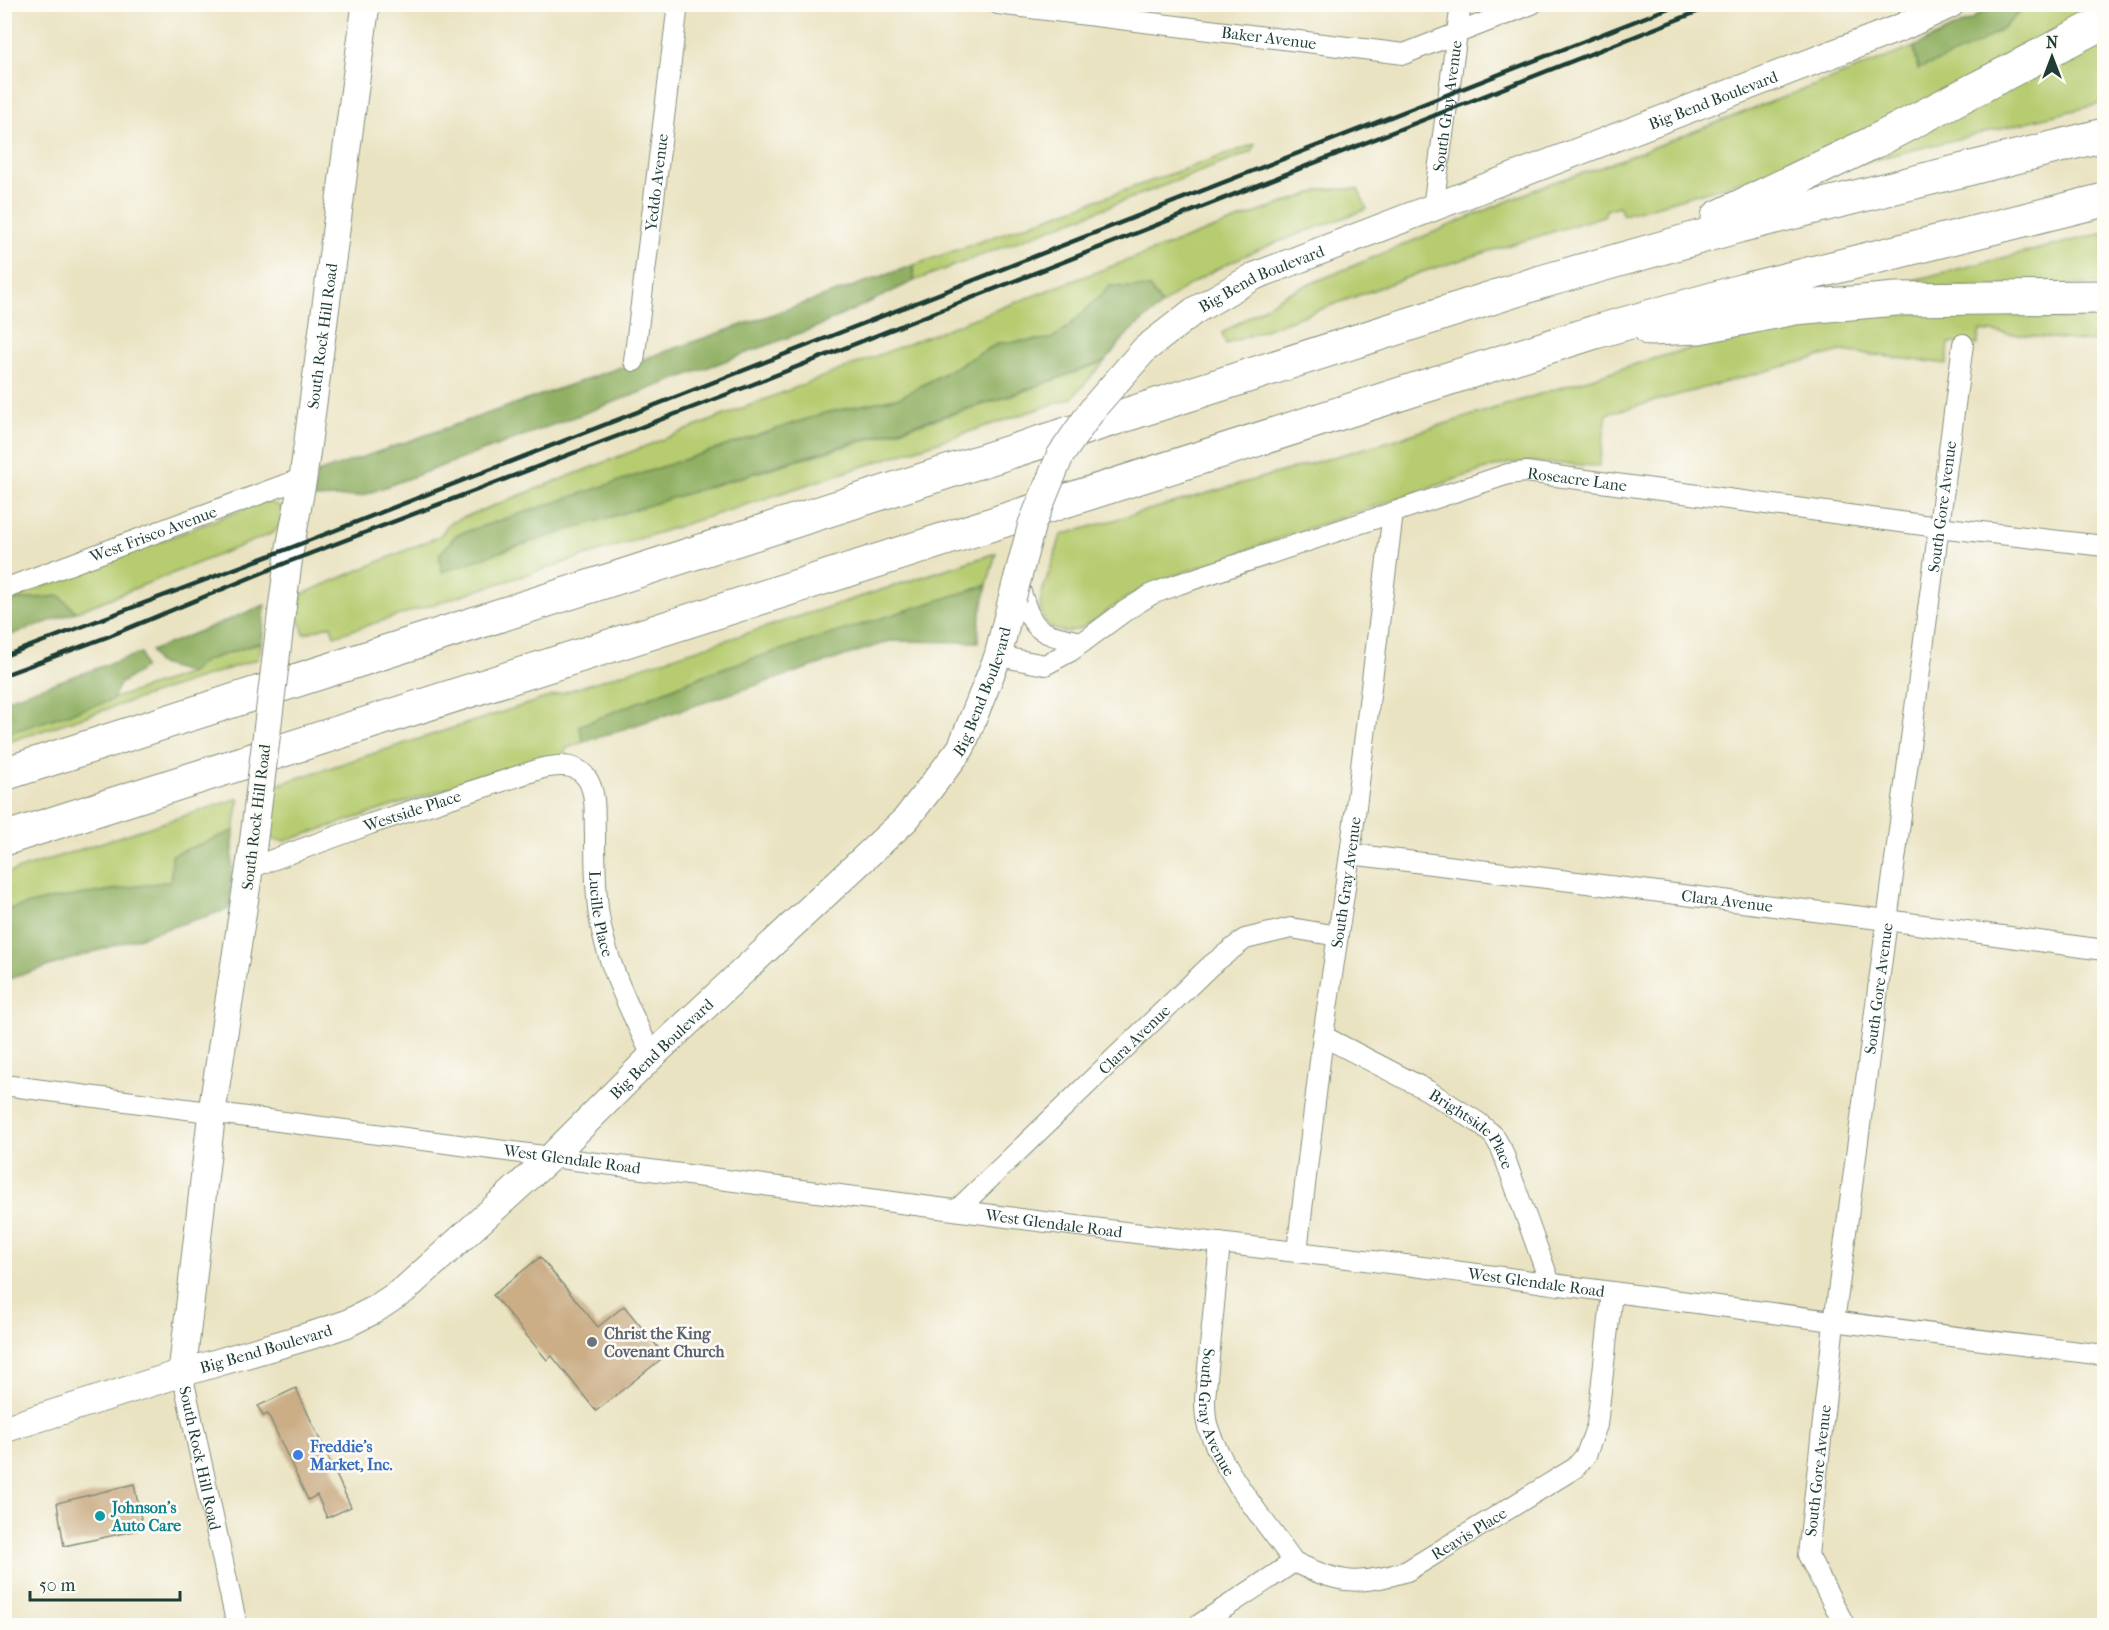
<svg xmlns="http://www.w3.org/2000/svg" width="2109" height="1630" viewBox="0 0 2109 1630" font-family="'IM FELL French Canon',serif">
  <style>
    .green { fill: #b7cc71; stroke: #6b8452; stroke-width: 1.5 }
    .forest { fill: #91b063; stroke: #58764c; stroke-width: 1.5 }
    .building { fill: #cbad86 }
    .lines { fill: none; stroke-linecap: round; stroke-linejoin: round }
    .street-casing { stroke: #84907b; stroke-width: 22 }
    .secondary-casing { stroke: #84907b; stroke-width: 29 }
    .highway-casing { stroke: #84907b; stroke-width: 35 }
    .street { stroke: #fff; stroke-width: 20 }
    .secondary { stroke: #fff; stroke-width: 27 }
    .highway { stroke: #fff; stroke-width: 33 }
    .rail { stroke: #1f3d34; stroke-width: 4.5 }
    .secondary-bridge-casing { stroke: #84907b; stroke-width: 29; stroke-linecap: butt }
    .secondary-bridge { stroke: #fff; stroke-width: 27 }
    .worship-dot { fill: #6b7280; stroke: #fdfcf7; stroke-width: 2 }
    .shop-dot { fill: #3f7fe0; stroke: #fdfcf7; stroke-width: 2 }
    .culture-dot { fill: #0f9aa8; stroke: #fdfcf7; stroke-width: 2 }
    .labels { text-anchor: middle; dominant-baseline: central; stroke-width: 5; stroke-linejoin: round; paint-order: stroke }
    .street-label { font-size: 16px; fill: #1f3d34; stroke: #fdfcf7 }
    .worship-label { font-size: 16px; font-weight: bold; fill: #5b616d; stroke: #fdfcf7; text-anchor: start }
    .shop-label { font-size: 16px; font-weight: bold; fill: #366cbe; stroke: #fdfcf7; text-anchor: start }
    .culture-label { font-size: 16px; font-weight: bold; fill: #0d838f; stroke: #fdfcf7; text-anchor: start }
  </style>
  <rect width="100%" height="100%" fill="#fdfcf7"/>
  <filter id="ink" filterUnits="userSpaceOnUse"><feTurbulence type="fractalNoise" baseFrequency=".0167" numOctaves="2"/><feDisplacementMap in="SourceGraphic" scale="12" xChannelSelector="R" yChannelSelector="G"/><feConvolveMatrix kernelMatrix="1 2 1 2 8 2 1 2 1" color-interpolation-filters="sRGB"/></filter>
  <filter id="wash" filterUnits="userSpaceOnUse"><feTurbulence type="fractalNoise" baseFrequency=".008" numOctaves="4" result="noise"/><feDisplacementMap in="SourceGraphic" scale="24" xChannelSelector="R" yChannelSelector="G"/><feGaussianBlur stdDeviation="1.35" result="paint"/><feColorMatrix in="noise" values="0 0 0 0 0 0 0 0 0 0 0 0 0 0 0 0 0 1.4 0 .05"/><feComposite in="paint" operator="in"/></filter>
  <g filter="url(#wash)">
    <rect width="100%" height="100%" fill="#eae3c2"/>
    <path class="green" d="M2024,5H2104V12L1796,166L1623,215L1619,206L1606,210L1604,216L1422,272L1226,344L1222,333L1286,294L1551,183L1596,169L1914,47L1918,69L2017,15Z
      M2104,32V103L1856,164Z
      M1255,144L1252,152L914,281V265Z
      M1324,189H1358L1367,209C1301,234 1216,259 1162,305L1150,288L1067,328L1051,339L999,343L901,397L825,413L456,535L443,571C626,508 813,458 998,400C1034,388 1069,374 1105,361L1072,398L733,509L334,636L331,625L304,634L298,615L302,594L440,536L449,523C740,410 1029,293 1324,189Z
      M2104,233V284L1877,289Z
      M1843,313H1992L2056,319L2104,316V343L1980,331L1977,345L1949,343L1947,364L1841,351L1607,414L1599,466L1532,462L1509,463L1483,470C1397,499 1310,527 1225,558C1194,569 1147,583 1120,602C1104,613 1074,642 1052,628C1028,612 1047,581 1053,561C1056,553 1058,544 1061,535L1390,441L1652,359L1799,319Z
      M262,502C287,503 291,516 273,533L76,612L60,596L5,601Z
      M996,553L987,585L717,670L580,726L584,742L567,748L562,756L538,759L510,768L285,841L273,840L269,832L276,785Z
      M262,642L258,659L5,743L4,734L191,673L204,661Z
      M239,798L234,831L172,855L171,881L43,901L5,910L4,874Z"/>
    <path class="forest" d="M1993,4L2024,5C2000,41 1956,53 1918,69L1914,47L1972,19Z
      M914,265V281L819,326L361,496L314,498L317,473Z
      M1110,286L1150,288L1162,305L1129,332L1105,361L1000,399L788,462L508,549L442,572L439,555L456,535L825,413L901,397L999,343L1051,339L1067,328Z
      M987,585L979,622L978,642L890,641L584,742L579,726L717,670Z
      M60,596L76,612L5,637V601Z
      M265,605L262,642L205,661L191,673L157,663L151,651Z
      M141,653L144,668L120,684L112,700L5,734V700Z
      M234,831L229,909L5,980L4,910L42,901L171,881L172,855Z"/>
    <g id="blocks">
      <path class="building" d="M540,1257L598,1327L624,1306L665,1356L596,1411L552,1356L547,1360L493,1295Z
        M296,1388L351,1507L327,1518L317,1495L308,1500L268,1414L263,1416L258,1406Z
        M134,1484L143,1529L64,1546L57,1503Z"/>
    </g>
  </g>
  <g filter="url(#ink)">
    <use href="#blocks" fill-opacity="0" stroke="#84907b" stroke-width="1.5"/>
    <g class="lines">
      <g class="street-casing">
        <g id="street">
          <path id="s1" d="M998,4L1404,54L1532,4"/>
          <path id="s2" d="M1433,207L1461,4"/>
          <path id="s3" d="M634,361L678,4"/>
          <path d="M1017,580C1033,629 1031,633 1083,642"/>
          <path id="s4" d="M4,589L303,478"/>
          <path id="s5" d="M998,656L1045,665L1071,651L1125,611L1152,594L1179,584L1508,474L1526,472L1938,527L2104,546"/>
          <path id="s6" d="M1350,854L1887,920L2104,950"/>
          <path id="s7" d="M250,868L370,824L543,768C560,765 578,763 588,780C597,796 594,816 595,834C595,861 595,889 599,916C607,966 631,1011 652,1056"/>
          <path id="s8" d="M1323,1036L1427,1090L1479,1123L1494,1136L1502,1150L1550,1283"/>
          <path id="s9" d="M4,1085C339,1127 673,1172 1007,1217C1186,1241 1366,1258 1545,1283C1732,1308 1918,1333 2104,1355"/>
          <path id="s10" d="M957,1210L1210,966L1245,939L1291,928L1338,936"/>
          <path id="s11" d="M1220,1243L1205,1399C1205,1408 1205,1419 1208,1427C1222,1471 1267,1524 1294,1562"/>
          <path id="s12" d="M1297,1251L1323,1036L1350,854L1393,513"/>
          <path id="s13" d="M182,1373L237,1626"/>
          <path id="s14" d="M1197,1626L1294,1562C1339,1584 1360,1586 1407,1571L1575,1468L1586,1455L1597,1425L1612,1293"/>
          <path id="s15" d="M1845,1626L1808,1555L1834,1323L1963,344"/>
        </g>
      </g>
      <g class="secondary-casing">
        <g id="secondary">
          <path id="s16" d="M1194,311L1255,276L1902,27L1951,4"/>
          <path id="s17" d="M282,609L290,548L303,478L366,4"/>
          <path d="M182,1373L212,1111L253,845"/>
          <path id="s18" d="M4,1429L182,1373L316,1334L346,1324L374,1310L404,1290L552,1156L652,1056L906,819L961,748L998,656L1012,599"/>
        </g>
      </g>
      <g class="highway-casing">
        <path id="highway" d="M1718,217L1872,143L2104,22
          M1650,329L1699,327L1795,308L1896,299L2104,297
          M4,774L1541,282L1739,226L2104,135
          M4,839L1595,332L1744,290L2104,200"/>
      </g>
      <use href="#street" class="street"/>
      <use href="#secondary" class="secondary"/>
      <use href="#highway" class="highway"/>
      <path class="rail" d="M4,656L290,548L1679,4
        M4,675L107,637L288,562L746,387L1717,4"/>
      <g class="secondary-bridge-casing">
        <path id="secondary-bridge" d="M1012,599L1032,524L1060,456L1095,406L1145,349L1194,311
          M253,845L282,609"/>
      </g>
      <use href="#secondary-bridge" class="secondary-bridge"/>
    </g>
  </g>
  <circle class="worship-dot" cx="592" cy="1342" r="6"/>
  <circle class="shop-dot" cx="298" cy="1455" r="6"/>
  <circle class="culture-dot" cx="100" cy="1516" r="6"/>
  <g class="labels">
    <g class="street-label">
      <text stroke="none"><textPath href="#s1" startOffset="273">Baker Avenue</textPath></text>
      <text stroke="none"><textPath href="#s16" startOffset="561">Big Bend Boulevard</textPath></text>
      <text stroke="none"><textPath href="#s2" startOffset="102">South Gray Avenue</textPath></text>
      <text stroke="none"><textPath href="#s3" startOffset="180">Yeddo Avenue</textPath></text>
      <text stroke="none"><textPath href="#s16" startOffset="75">Big Bend Boulevard</textPath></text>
      <text stroke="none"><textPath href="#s17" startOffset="276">South Rock Hill Road</textPath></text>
      <text stroke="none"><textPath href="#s5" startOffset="622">Roseacre Lane</textPath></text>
      <text stroke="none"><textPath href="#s15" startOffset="1137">South Gore Avenue</textPath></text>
      <text stroke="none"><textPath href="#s4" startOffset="159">West Frisco Avenue</textPath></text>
      <text stroke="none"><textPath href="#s18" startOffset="1264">Big Bend Boulevard</textPath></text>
      <text stroke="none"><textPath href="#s7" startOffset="172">Westside Place</textPath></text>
      <text transform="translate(256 817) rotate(-83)">South Rock Hill Road</text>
      <text stroke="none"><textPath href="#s12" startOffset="372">South Gray Avenue</textPath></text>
      <text stroke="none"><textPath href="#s6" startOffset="380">Clara Avenue</textPath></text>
      <text stroke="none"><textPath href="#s7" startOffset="495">Lucille Place</textPath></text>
      <text stroke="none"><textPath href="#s15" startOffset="651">South Gore Avenue</textPath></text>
      <text stroke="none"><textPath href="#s10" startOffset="246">Clara Avenue</textPath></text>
      <text stroke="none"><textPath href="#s18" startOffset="778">Big Bend Boulevard</textPath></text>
      <text stroke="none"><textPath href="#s8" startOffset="178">Brightside Place</textPath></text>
      <text stroke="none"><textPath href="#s9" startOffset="573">West Glendale Road</textPath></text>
      <text stroke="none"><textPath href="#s9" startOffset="1059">West Glendale Road</textPath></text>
      <text stroke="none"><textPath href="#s9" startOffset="1545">West Glendale Road</textPath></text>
      <text stroke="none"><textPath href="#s18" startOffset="274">Big Bend Boulevard</textPath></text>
      <text stroke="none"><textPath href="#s11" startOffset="172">South Gray Avenue</textPath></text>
      <text stroke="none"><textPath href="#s13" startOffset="87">South Rock Hill Road</textPath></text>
      <text stroke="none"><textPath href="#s15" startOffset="165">South Gore Avenue</textPath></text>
      <text stroke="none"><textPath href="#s14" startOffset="306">Reavis Place</textPath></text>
    </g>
    <g class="worship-label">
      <text x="604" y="1333">Christ the King<tspan x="604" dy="18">Covenant Church</tspan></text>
    </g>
    <g class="shop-label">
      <text x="310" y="1446">Freddie's<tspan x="310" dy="18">Market, Inc.</tspan></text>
    </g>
    <g class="culture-label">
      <text x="112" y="1507">Johnson's<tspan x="112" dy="18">Auto Care</tspan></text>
    </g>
  </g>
  <rect width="2109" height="1630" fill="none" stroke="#fdfcf7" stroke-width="24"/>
  <g transform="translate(2052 57)" stroke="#fdfcf7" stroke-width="4.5" paint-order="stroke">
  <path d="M0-4.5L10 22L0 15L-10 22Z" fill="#1f3d34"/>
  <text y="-9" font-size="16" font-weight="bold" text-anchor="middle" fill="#1f3d34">N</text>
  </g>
  <path d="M30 1591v9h150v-9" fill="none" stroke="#1f3d34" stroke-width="3"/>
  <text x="39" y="1591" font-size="18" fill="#1f3d34" stroke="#fdfcf7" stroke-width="4.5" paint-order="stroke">50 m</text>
</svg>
